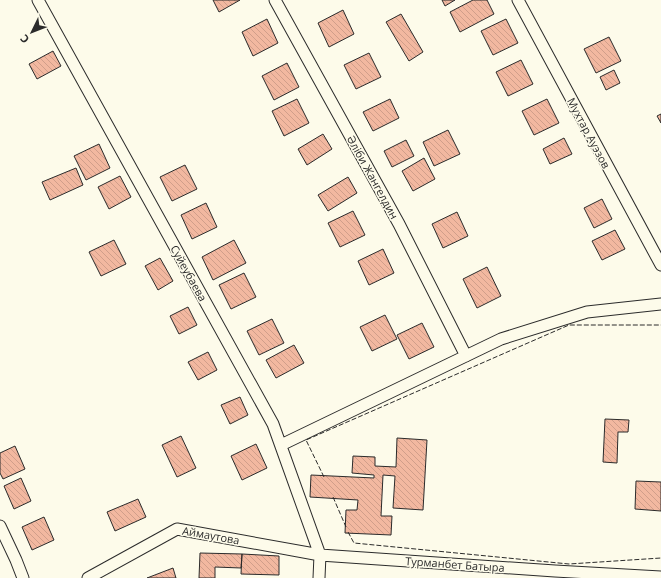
<svg xmlns="http://www.w3.org/2000/svg" width="661" height="578" viewBox="0 0 661 578" font-family="'Open Sans',sans-serif">
  <style>
    .building { fill: url(#building-back-hatch); stroke: #2b2b2b }
    .lines { fill: none; stroke-linecap: round; stroke-linejoin: round }
    .minor-casing { stroke: #2b2b2b; stroke-width: 13 }
    .minor { stroke: #fdfbea; stroke-width: 11 }
    .fence { stroke: #2b2b2b; stroke-width: 1; stroke-dasharray: 5 2; stroke-linecap: butt }
    .labels { text-anchor: middle; dominant-baseline: central; stroke-width: 3; stroke-linejoin: round; paint-order: stroke }
    .street-label { font-size: 11px; fill: #2b2b2b; stroke: #fdfbea }
  </style>
  <defs>
    <pattern id="building-back-hatch" width="6" height="6" patternUnits="userSpaceOnUse"><rect width="6" height="6" fill="#f2b8a0"/><path d="M-1 5l2 2M0 0l6 6M5-1l2 2" fill="none" stroke="#d09e8a"/></pattern>
  </defs>
  <rect width="100%" height="100%" fill="#fdfbea"/>
  <path class="building" d="M213,0H240L219,12Z
    M442,0H455L445,6Z
    M473,0H487L494,14L460,32L450,12Z
    M343,10L354,34L329,47L318,23Z
    M401,14L423,52L409,61L386,22Z
    M267,19L278,43L253,56L242,32Z
    M506,19L518,43L493,55L481,31Z
    M609,37L621,61L596,73L584,49Z
    M53,51L61,66L37,79L29,64Z
    M369,53L381,77L356,89L344,65Z
    M521,60L533,84L508,96L496,72Z
    M287,63L299,87L274,100L262,76Z
    M614,70L620,83L606,90L600,77Z
    M297,99L309,123L284,136L272,111Z
    M390,99L399,118L373,131L363,112Z
    M547,99L559,123L534,135L522,111Z
    M661,114V123L657,116Z
    M448,130L460,154L434,166L423,142Z
    M323,134L332,149L307,165L298,149Z
    M564,138L572,154L550,164L543,149Z
    M406,140L414,156L392,167L384,151Z
    M99,144L110,168L86,180L74,156Z
    M424,158L435,179L413,191L402,171Z
    M185,165L197,189L172,201L160,177Z
    M76,168L83,185L50,200L42,182Z
    M120,176L131,197L109,209L98,187Z
    M348,177L357,193L328,211L318,195Z
    M602,199L612,219L594,228L584,208Z
    M206,203L217,227L192,239L181,215Z
    M353,211L365,235L340,247L328,223Z
    M457,212L468,236L443,248L432,224Z
    M615,230L625,249L602,260L592,241Z
    M114,240L126,264L101,276L89,252Z
    M234,240L246,263L213,280L202,257Z
    M383,249L394,273L369,285L358,261Z
    M160,258L173,281L158,290L145,266Z
    M487,267L501,296L477,308L463,279Z
    M244,273L256,297L231,309L219,285Z
    M188,307L197,325L179,334L170,316Z
    M385,315L397,339L372,351L360,327Z
    M272,319L284,343L259,355L247,331Z
    M422,323L434,347L409,359L397,335Z
    M294,345L304,363L276,378L266,360Z
    M208,352L217,370L198,380L188,362Z
    M240,397L248,415L230,424L221,405Z
    M605,419L629,420L628,432H618L617,463L603,462Z
    M181,436L196,468L177,477L162,445Z
    M397,438L427,440L423,510L393,508L395,476L383,475L381,516H392L391,535L345,533L346,510H357L358,500L310,497L311,475L374,478V475L352,473L353,456L375,457V466L396,467Z
    M256,444L267,468L242,480L231,456Z
    M15,446L25,469L3,479L0,473V453Z
    M21,478L31,501L14,509L4,486Z
    M636,481L661,482V511L635,509Z
    M138,499L146,517L115,531L107,512Z
    M44,517L54,540L32,550L22,527Z
    M200,553L242,554L241,568L215,567V578H199Z
    M242,554L279,556V575L241,574Z
    M173,568L176,578H147Z"/>
  <g class="lines">
    <g class="minor-casing">
      <path id="minor" d="M38,0L273,424L320,555L319,578
        M275,0L399,224L466,356
        M518,0L661,265
        M281,445L501,339L587,312L661,304
        M0,526L16,560L23,578
        M88,578L177,529L320,555L555,571L661,577"/>
    </g>
    <use href="#minor" class="minor"/>
    <path class="fence" d="M324,477L306,440L569,325H661
      M333,497L346,527
      M348,532L354,543L569,564L661,558"/>
  </g>
  <g class="labels">
    <g class="street-label">
      <text transform="translate(589 133) rotate(62)">Мухтар Ауэзов</text>
      <text transform="translate(373 177) rotate(61)">Әліби Жангелдин</text>
      <text transform="translate(189 273) rotate(61)">Суйеубаева</text>
      <text transform="translate(211 535) rotate(10)">Аймаутова</text>
      <text transform="translate(455 564) rotate(4)">Турманбет Батыра</text>
    </g>
  </g>
  <g transform="translate(32 32) rotate(227)" stroke="#fdfbea" stroke-width="3" paint-order="stroke">
  <path d="M0-3L7 15L0 10L-7 15Z" fill="#2b2b2b"/>
  <text y="-6" font-size="11" font-weight="bold" text-anchor="middle" fill="#2b2b2b">С</text>
  </g>
</svg>
